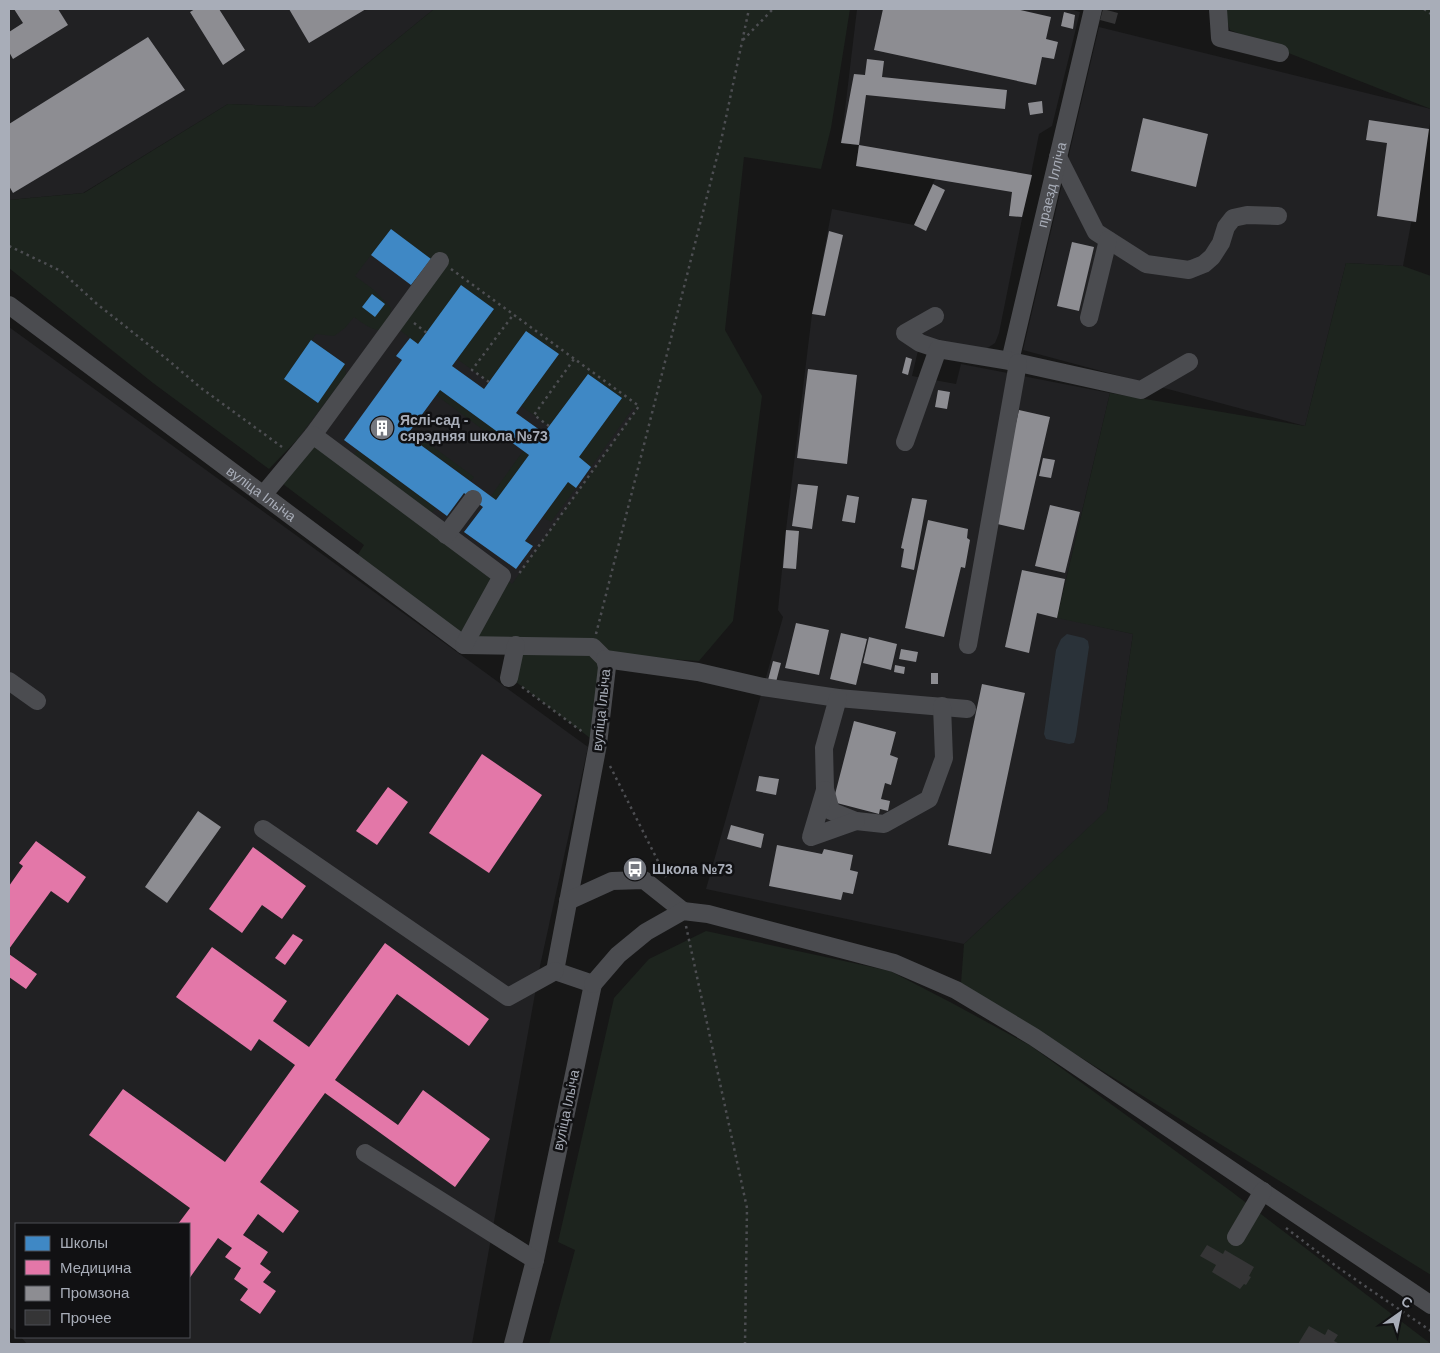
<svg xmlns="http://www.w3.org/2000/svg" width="1440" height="1353" viewBox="0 0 1440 1353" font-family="Helvetica,sans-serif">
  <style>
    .built { fill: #212123 }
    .green { fill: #1d241e }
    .water { fill: #2a3239 }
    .schools { fill: #3f88c5; fill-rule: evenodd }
    .health { fill: #e377a8 }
    .industry { fill: #8d8d92 }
    .building { fill: #353536 }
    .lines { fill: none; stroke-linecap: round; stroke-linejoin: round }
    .path { stroke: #4d4e52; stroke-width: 2.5; stroke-dasharray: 2.5 4; stroke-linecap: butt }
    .minor { stroke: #4b4c50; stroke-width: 18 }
    .labels { text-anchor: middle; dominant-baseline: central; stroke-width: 5; stroke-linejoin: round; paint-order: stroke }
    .street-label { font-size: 14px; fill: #a8adb8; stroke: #111113 }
    .poi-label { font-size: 14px; font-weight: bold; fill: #a8adb8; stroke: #111113; text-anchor: start }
  </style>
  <rect width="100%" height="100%" fill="#171717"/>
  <path class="built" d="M9,9H434L314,107L228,104L83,193L9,200Z
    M857,9H1069L1080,12L1052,126L1039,134L999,333L995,343L986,349L921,338L912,376L956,384L961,364L1110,393L1057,617L1133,634L1107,811L964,944L706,889L783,617L778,610L786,530L806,363L812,314L832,209L914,225L935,179L856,166L859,145L841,143Z
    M1099,27L1431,109V118L1403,266L1346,263L1305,426L1023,350Z
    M386,203L653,399L513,602L241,399Z
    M9,327L588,747L540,966L472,1344H27L21,1337H189V1224H16V1332L9,1327Z"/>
  <path class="green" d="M434,9H850L831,128L821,169L744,157L725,330L762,396L733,621L699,661L608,655L468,638L502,576L512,584L636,410L633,408L591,467L579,457L621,398L588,374L549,426L521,406L559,354L526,331L489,382L457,359L494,309L418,344L393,325L418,290L411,285L430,259L391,229L355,276L374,290L391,308C387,340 373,331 354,317L345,328L334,336L316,334L312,340L345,364L346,375L296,441L269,469L153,383L9,268V200L84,193L228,104L314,107Z
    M1223,9H1431V109L1230,30Z
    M1346,263L1403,266L1431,276V1275L961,983L964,944L1107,810L1133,634L1057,618L1110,393L1305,426Z
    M440,390L505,437L501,443L436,395Z
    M410,430L474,477L471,481L407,435Z
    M313,445L496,573L457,639L353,562L364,545L283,484Z
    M357,450L436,508L429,516L351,459Z
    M523,451L529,455L496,500L491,496Z
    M568,482L576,488L551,522L543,517Z
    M522,646L593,647L605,659L598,744L516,682Z
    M706,931L890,971L950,1002L1031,1046L1232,1192L1431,1344H549L575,1250L558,1242L614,998L649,959Z"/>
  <path class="water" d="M1067,634L1084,638L1088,641L1089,647L1076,736L1074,743L1069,744L1046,739L1044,734L1056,650L1061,639Z"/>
  <path class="schools" d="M391,229L431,259L411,285L371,255Z
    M461,285L494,309L452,366L484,389L526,331L559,354L516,413L544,433L588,374L622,398L579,457L591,467L576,488L568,482L525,541L533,546L516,569L464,532L483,507L464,493L447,516L344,440L402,360L396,356L410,338L418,344ZM440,390L529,455L496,500L407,435Z
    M372,294L385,304L375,317L362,307Z
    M311,340L345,364L318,403L284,379Z"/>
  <path class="health" d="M482,754L542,795L489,873L429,833Z
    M388,787L408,802L377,845L356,831Z
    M36,841L86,877L68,903L51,891L9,949V886L23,866L19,863Z
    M253,847L306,886L282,919L262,905L242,933L209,909Z
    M293,934L303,940L285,965L275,958Z
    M385,943L489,1019L469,1046L397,994L335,1080L398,1125L423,1090L490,1139L455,1187L325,1093L260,1182L299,1211L283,1233L258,1214L243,1235L268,1252L260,1264L271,1272L263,1282L276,1291L260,1314L240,1300L248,1289L234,1279L241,1268L225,1257L232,1248L218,1238L189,1279V1224H178L190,1208L89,1135L123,1089L225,1162L295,1065L259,1039L251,1051L176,997L212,947L287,1001L273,1021L309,1047Z
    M9,954L37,974L26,989L9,977Z"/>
  <path class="industry" d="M14,9H58L68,25L13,59L9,52V32L23,23Z
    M195,9H219L245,50L223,65L190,12Z
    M289,9H366L309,43Z
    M883,9H1016L1051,17L1046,39L1058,42L1054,59L1042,57L1036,85L874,50Z
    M1064,12L1075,15L1073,29L1061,26Z
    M148,37L185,90L13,193L9,186V124Z
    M867,59L884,61L882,77L1007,90L1005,109L866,95L859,145L841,143L854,74L865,75Z
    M1042,101L1043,113L1030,115L1028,103Z
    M1143,118L1208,134L1196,187L1131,171Z
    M1369,120L1429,129L1416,222L1377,216L1387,143L1366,140Z
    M859,145L1032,175L1022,217L1009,216L1012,192L856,166Z
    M933,184L945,190L926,231L914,225Z
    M829,231L843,235L825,316L812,314Z
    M1072,242L1094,247L1079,311L1057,306Z
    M906,357L912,359L908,375L902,373Z
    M808,369L857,375L847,464L797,458Z
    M938,390L950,392L947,409L935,407Z
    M1019,410L1050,417L1024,530L993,523Z
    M1043,458L1055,460L1051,478L1039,476Z
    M798,484L818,486L812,529L792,526Z
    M847,495L859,497L855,523L842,521Z
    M912,498L927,500L914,570L901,567L904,549L901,548Z
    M1050,505L1080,512L1065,573L1035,566Z
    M928,520L968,529L967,538L970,540L965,568L961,567L944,637L905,628Z
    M786,530L799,531L796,569L783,568Z
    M1022,570L1065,579L1057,618L1037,613L1029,653L1005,647Z
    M796,623L829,630L819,675L785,668Z
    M841,633L867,639L856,685L830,679Z
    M869,637L897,644L891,670L863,663Z
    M901,649L918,652L916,662L899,659Z
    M773,661L781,663L776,682L768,680Z
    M895,665L905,667L904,674L894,672Z
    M931,673H938V684H931Z
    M982,684L1025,693L991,854L948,845Z
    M854,721L896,732L890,755L898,758L891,785L885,783L881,799L890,801L888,811L880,809L879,814L833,802Z
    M759,776L779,779L776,795L756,791Z
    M198,811L221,827L167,903L145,887Z
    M731,825L764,834L761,848L727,839Z
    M777,845L822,854L824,849L853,855L850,870L858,872L853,894L843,892L841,900L769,886Z"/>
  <path class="building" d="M1103,9L1118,13L1115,24L1100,20Z
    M1207,1245L1223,1254L1225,1250L1254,1267L1249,1276L1251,1277L1246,1285L1244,1284L1240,1289L1212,1272L1216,1265L1200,1256Z
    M1309,1326L1325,1335L1328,1329L1338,1335L1334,1341L1340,1344H1298Z"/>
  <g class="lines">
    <path class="path" d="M1424,9L1431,14
      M743,40L773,9
      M9,246L61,271L97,304L168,360L201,388L282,447
      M451,269L639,406L518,575
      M414,323L427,333
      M489,382L472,370L513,315
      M549,426L534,415L574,359
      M596,634L721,141L749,9
      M522,687L584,733
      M610,766L666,877
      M686,926L747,1208L745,1344
      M1286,1228L1340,1269L1431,1331
      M9,1343L10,1344"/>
    <g class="minor">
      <path d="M1218,9L1220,38L1280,53"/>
      <path d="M1058,157L1096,232L1146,264L1189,270L1204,264L1212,257L1221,243L1226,227L1233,218L1247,215L1278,216"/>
      <path id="s1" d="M9,305L464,645L593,647L605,659L607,667L598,744L555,971L593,984L535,1260L513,1344"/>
      <path d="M935,316L905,333L920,343L938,349"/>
      <path d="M1089,318L1108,240"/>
      <path id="s2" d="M1010,361L1093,9"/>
      <path d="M313,435L440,261"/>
      <path d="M905,442L938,349L1010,361L1141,390L1189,362"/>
      <path d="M263,495L313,435L502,576L464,645"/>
      <path d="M446,535L473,499"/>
      <path d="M968,645L1018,363"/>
      <path d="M605,659L698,672L763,687L838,698L967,709"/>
      <path d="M509,678L516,645"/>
      <path d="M9,681L37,701"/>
      <path d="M838,698L824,748L825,789L831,811L856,821L884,824L929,799L944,758L942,706"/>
      <path d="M825,790L811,837L856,821"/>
      <path d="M263,829L508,997L555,971"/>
      <path d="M568,901L612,881L644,880L683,911"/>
      <path d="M593,984L618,955L646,932L683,911L708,914L894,963L956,990L1034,1037L1431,1305"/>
      <path d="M365,1153L535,1260"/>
      <path d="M1236,1237L1263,1191"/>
    </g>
  </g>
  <defs>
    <g id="building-disc" transform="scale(1.25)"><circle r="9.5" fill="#757880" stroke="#111113"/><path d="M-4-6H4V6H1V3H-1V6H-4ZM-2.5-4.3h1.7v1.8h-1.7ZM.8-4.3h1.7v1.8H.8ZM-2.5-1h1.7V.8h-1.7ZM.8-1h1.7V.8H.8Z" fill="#fff"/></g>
    <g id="bus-disc" transform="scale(1.25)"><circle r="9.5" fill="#757880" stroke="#111113"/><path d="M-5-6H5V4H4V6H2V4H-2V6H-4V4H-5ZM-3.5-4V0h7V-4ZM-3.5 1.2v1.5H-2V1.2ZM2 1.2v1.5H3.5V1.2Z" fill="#fff"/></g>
  </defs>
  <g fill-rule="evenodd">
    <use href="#building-disc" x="382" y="428"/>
    <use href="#bus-disc" x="635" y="869"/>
  </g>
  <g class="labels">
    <g class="street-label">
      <text stroke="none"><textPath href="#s2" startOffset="181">праезд Ілліча</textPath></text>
      <text stroke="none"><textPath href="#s1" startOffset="315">вуліца Ільіча</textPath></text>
      <text transform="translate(601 710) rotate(-84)">вуліца Ільіча</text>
      <text transform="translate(566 1110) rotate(-78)">вуліца Ільіча</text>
    </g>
    <g class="poi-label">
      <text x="400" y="420">Яслі-сад -<tspan x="400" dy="16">сярэдняя школа №73</tspan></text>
      <text x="652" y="869">Школа №73</text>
    </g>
  </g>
  <rect width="1440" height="1353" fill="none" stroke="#a8adb8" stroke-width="20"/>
  <rect x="15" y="1223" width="175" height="115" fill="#111113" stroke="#4d4f55"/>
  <rect x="25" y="1236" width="25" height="15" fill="#3f88c5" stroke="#4d4f55"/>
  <text x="60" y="1248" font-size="15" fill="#a8adb8">Школы</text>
  <rect x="25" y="1260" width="25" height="15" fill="#e377a8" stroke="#4d4f55"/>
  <text x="60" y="1273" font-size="15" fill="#a8adb8">Медицина</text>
  <rect x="25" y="1286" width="25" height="15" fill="#8d8d92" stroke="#4d4f55"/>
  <text x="60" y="1298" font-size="15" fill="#a8adb8">Промзона</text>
  <rect x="25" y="1310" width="25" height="15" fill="#353536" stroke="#4d4f55"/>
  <text x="60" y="1323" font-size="15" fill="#a8adb8">Прочее</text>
  <g transform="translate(1400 1313) rotate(33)" stroke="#111113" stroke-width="4" paint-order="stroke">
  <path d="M0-4L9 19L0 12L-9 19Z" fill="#a8adb8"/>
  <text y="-8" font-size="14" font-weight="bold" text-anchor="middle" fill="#a8adb8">С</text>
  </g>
</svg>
